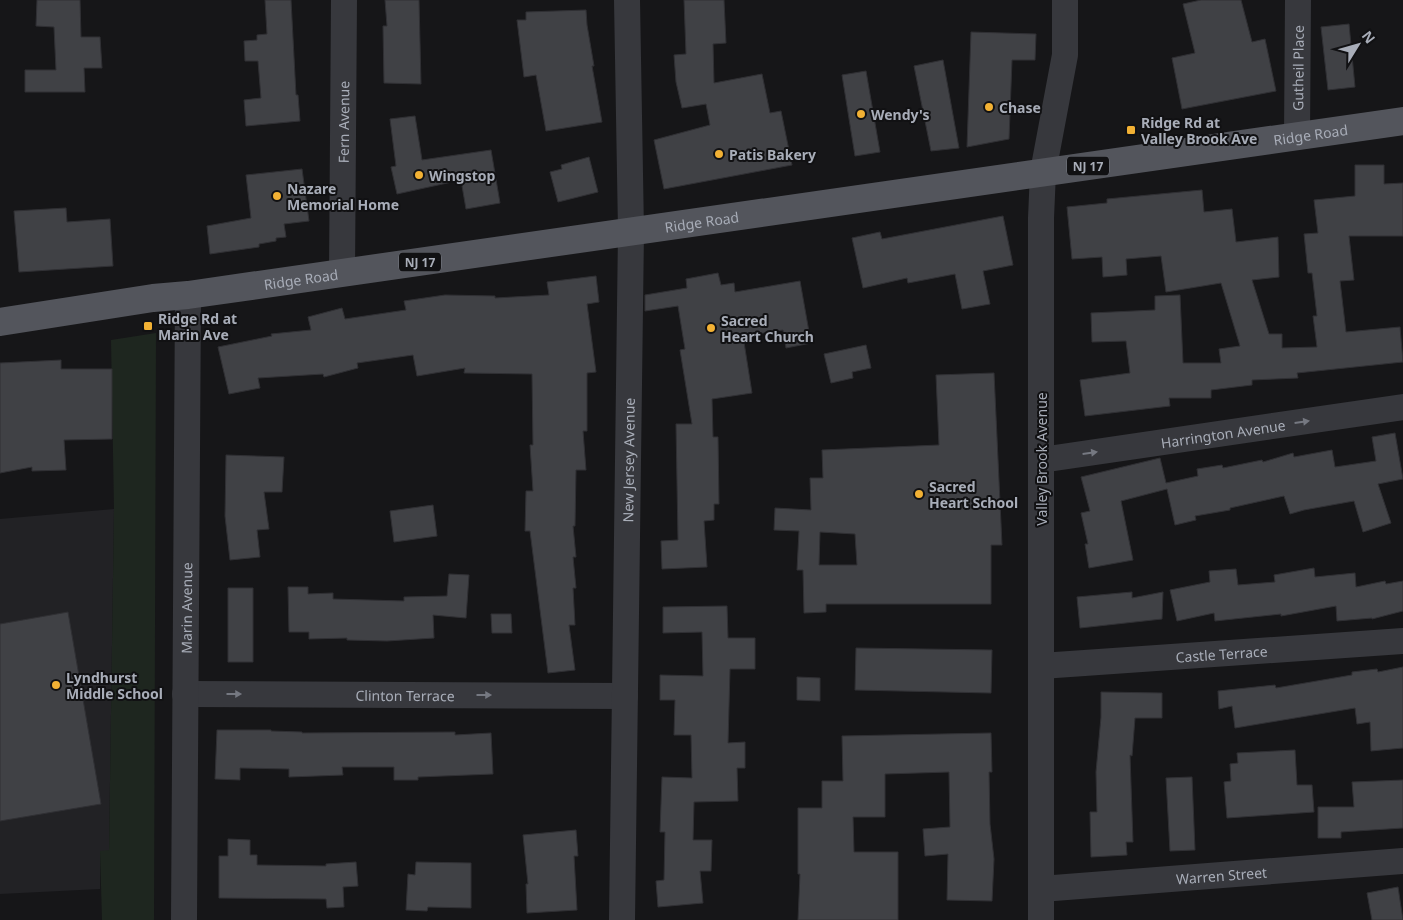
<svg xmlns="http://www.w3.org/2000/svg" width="1403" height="920" viewBox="0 0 1403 920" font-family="'Noto Sans',sans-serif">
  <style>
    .built { fill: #222225 }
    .green { fill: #1e261f }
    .building { fill: #404145; stroke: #303034; fill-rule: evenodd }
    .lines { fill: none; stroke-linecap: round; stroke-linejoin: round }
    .street { stroke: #37383d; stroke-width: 26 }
    .primary { stroke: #53555c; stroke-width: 28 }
    .oneway { fill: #757881 }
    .poi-dot { fill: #f2b134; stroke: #111113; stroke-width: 2 }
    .labels { text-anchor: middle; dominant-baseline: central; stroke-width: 4; stroke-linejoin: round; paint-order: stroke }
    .shield { fill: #111113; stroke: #7b7e86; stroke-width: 1 }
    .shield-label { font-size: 12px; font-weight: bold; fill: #a8adb8 }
    .street-label { font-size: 14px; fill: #a8adb8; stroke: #111113 }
    .poi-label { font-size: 14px; font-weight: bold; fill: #a8adb8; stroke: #111113; text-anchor: start }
  </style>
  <rect width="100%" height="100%" fill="#161618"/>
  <path class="built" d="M114,509L109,851H100V889L0,894V519Z"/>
  <path class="green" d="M156,333L154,920H102L100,851L109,850L114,509L111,340Z"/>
  <path class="building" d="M37,0H80L81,37H100L102,68H84L85,92H25V70H56L54,27L36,26Z
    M265,0H291L296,95H298L300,121L246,126L244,100L261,98L258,61H245L244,41L257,40V35L267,34Z
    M385,0H419L421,84L384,83L383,26H387Z
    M684,0H724L726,43L713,44L714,83L762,74L770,113L781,111L792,165L664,189L654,140L710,125L706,104L682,108L676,82L674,55L686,54Z
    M1201,0H1241L1252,42L1265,39L1276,91L1182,109L1172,58L1195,53L1183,4Z
    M586,10L587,25L594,66H592L602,122L546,131L536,75L524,77L517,20H526V12Z
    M1349,24L1355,87L1328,90L1321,27Z
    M971,32L1036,34L1035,60H1012L1009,139L967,147Z
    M943,60L959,148L931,151L914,66Z
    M866,71L880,152L855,156L842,75Z
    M415,116L422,160L491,150L500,203L466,209L461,180L397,194L391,167L396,166L390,119Z
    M589,157L598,192L558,202L550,172L562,169L561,165Z
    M1355,165H1384V184L1403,183V236H1349L1354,280L1340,281L1346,332L1400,327L1403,362L1297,373L1298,378L1252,380V385L1211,390V398H1169L1170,406L1085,416L1080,380L1130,373L1126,341L1092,342L1091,313L1155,310V296L1180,295L1183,363H1221L1219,349L1240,346L1221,283L1166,292L1161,256L1126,259L1127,275L1103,277L1102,257L1072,259L1067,207L1107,203V199L1202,190L1204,212L1232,209L1236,242L1278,237L1279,277L1252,280L1269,334H1282V348L1317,347L1313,316H1317L1312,273H1308L1304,234L1318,233L1314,200L1355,196Z
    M302,169L309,221L284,224L286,237L276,238V241L259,244V247L210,254L207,226L251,218L246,175Z
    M66,208L67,222L110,219L113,266L19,272L14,211Z
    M1003,216L1013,265L983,271L990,304L962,309L955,274L908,283L907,278L863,288L852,238L880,232L882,239Z
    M718,273L721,285L734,283L735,292L800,281L811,343L786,348L783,330L743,336L752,393L712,399L713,437H718L719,504H714V520L704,521L707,567L662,569L661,541L678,540L676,424H692L680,350L685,349L678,306L645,311V295L687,288L686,279Z
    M596,276L599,302L587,304L596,372L587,373V431H583L586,470H576L575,526H573L576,557H573L576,588H573L575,625H569L575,670L548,673L530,531H525L526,491H533L530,445H533L532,374L464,373L465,368L417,376L413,355L357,363L358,368L324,377L323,374L258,378L260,388L229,394L218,347L272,336L271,334L311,330L308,317L342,308L345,319L406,310L404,301L445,295L495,296V298L549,295L547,282Z
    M866,345L871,368L852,372L853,378L831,383L824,354Z
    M61,360V369H112V439L64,440L66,470L32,471V467L0,473V363Z
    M994,373L1002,545H991V604H826V612L804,613L803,570H797L799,531L774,530L775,508L811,510L810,478H823L822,450L939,445L936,375ZM820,532L855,534L857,565H819Z
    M1395,433L1403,479L1378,484L1391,523L1363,532L1354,501L1304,510L1290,514L1284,496L1230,508V510L1195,516L1196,520L1175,525L1167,489L1121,501L1133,560L1089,568L1085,544H1088L1081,513L1090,511L1081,477L1160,458L1166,483L1198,476L1197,469L1222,465L1223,468L1262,460L1263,462L1293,453L1294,457L1332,450L1335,467L1376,461L1372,437Z
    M226,455L284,457L282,492H264L269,529L257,530L260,557L230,560L225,516Z
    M433,505L437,536L394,542L390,511Z
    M1314,568L1315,577L1355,573L1356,587L1385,581L1386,584L1403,581V611L1372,619V618L1337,621L1336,606L1281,616V614L1215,621L1214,613L1177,621L1170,590L1210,582L1209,571L1236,569L1238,585L1275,582L1274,575Z
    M449,574L469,575L466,618L433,615L434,638L387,641L347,640V638L309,639V632H289L288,587H308V594L333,593V599L404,601V597L447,596Z
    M228,588H253V662H228Z
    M1132,592V598L1163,592L1162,619L1080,628L1077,597Z
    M727,606L728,638H755V669H730L728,743L745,742V768H737L738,801L694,802L693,840H712L711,871H700L703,903L658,907L656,881L664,880L665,832H660L662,777L692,778L691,735H674L675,700H660V675L703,676L702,632L663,633V607Z
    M68,612L101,804L0,821V624Z
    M491,614H511L512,633H492Z
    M856,648L992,650L991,693L855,690Z
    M1403,667V748L1371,751L1370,722L1357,724L1355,708L1235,728L1232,706L1219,709L1218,691L1275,685L1276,688L1352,675V672L1377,669L1378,672Z
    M797,677L820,678V701L797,700Z
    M1101,692L1162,693V718H1135L1132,756L1130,755L1133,842H1126L1127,855L1091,857L1090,812H1097L1096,772L1101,717Z
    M217,730H271V731L302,732V733L455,732V735L491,733L493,774L418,777V780H394V767H342L343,775L289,777V769L240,768V780L215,779Z
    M991,733L992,772H989L990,824L994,859L992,901L947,900L948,854L925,856L923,829L950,827L949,772L885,774V817H853L854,852H898V920H798L800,874H798V808H822V781H843L842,736Z
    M1295,750L1297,785H1312L1314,812L1227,818L1224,782L1231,781L1230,764L1238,763L1237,753Z
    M1192,777L1195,850L1170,851L1166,778Z
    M1403,780V828L1341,832V838H1318V807H1354L1352,782Z
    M576,830L578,856H574L577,910L527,913L526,884H528L523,835Z
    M228,839L250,840V855H257V865L326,866V864L356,862L358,886L343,887L344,907L327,908L326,899L219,898V856H228Z
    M416,862L471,863V908L428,907L427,911L406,910L408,874L415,875Z
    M1398,887L1403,920H1372L1367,893Z"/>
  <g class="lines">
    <g class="street">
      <path id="s1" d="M1297,136L1298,0"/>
      <path id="s2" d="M342,273L344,0"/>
      <path id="s3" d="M1041,460L1403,407"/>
      <path id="s4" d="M1041,666L1403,641"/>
      <path id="s5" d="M185,694L625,696"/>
      <path id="s6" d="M1041,889L1403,861"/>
      <path id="s7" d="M184,920L188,295"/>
      <path id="s8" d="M622,920L631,231L627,0"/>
      <path d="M1041,920V218L1043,172L1065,55V0"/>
    </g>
    <path class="primary" id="s9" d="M0,322L153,298L188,295L1403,121"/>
  </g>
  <defs><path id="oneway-solid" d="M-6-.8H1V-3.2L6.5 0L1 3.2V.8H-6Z" transform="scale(1.25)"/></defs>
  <g class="oneway">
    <use href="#oneway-solid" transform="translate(1302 422) rotate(-8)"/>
    <use href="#oneway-solid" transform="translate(1090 453) rotate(-8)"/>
    <use href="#oneway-solid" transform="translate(234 694)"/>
    <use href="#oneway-solid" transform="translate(484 695)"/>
  </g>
  <g class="poi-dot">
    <circle cx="989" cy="107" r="5"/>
    <circle cx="861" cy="114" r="5"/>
    <rect x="1126" y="125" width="10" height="10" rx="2.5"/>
    <circle cx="719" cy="154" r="5"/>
    <circle cx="419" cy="175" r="5"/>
    <circle cx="277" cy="196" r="5"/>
    <rect x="143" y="321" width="10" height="10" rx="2.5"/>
    <circle cx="711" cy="328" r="5"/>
    <circle cx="919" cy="494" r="5"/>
    <circle cx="56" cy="685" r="5"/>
  </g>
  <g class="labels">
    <g class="shield">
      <rect x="1067" y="156.5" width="42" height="19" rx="4"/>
      <rect x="399" y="252.5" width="42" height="19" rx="4"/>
    </g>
    <g class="shield-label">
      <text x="1088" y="166">NJ 17</text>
      <text x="420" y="262">NJ 17</text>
    </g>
    <g class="street-label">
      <text stroke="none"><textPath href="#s1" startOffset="68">Gutheil Place</textPath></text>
      <text stroke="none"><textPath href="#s2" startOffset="151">Fern Avenue</textPath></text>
      <text stroke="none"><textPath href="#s9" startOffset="1324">Ridge Road</textPath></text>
      <text stroke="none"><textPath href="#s9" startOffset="709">Ridge Road</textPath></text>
      <text stroke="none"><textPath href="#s9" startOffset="304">Ridge Road</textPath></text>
      <text stroke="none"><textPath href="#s3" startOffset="184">Harrington Avenue</textPath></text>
      <text transform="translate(1041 459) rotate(-90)">Valley Brook Avenue</text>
      <text stroke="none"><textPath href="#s8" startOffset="460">New Jersey Avenue</textPath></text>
      <text stroke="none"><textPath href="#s7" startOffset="312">Marin Avenue</textPath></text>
      <text stroke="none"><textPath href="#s4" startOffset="181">Castle Terrace</textPath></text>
      <text stroke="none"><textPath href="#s5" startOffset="220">Clinton Terrace</textPath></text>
      <text stroke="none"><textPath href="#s6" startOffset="181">Warren Street</textPath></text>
    </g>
    <g class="poi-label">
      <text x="999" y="107">Chase</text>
      <text x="871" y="114">Wendy's</text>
      <text x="1141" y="122">Ridge Rd at<tspan x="1141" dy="16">Valley Brook Ave</tspan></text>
      <text x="729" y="154">Patis Bakery</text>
      <text x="429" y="175">Wingstop</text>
      <text x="287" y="188">Nazare<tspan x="287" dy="16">Memorial Home</tspan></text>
      <text x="158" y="318">Ridge Rd at<tspan x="158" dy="16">Marin Ave</tspan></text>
      <text x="721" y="320">Sacred<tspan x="721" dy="16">Heart Church</tspan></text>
      <text x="929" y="486">Sacred<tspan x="929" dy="16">Heart School</tspan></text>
      <text x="66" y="677">Lyndhurst<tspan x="66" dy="16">Middle School</tspan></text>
    </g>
  </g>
  <g transform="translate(1358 45) rotate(53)" stroke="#111113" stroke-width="4" paint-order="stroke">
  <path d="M0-4L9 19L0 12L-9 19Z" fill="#a8adb8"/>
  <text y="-8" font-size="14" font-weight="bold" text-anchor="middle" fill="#a8adb8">N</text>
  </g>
</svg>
